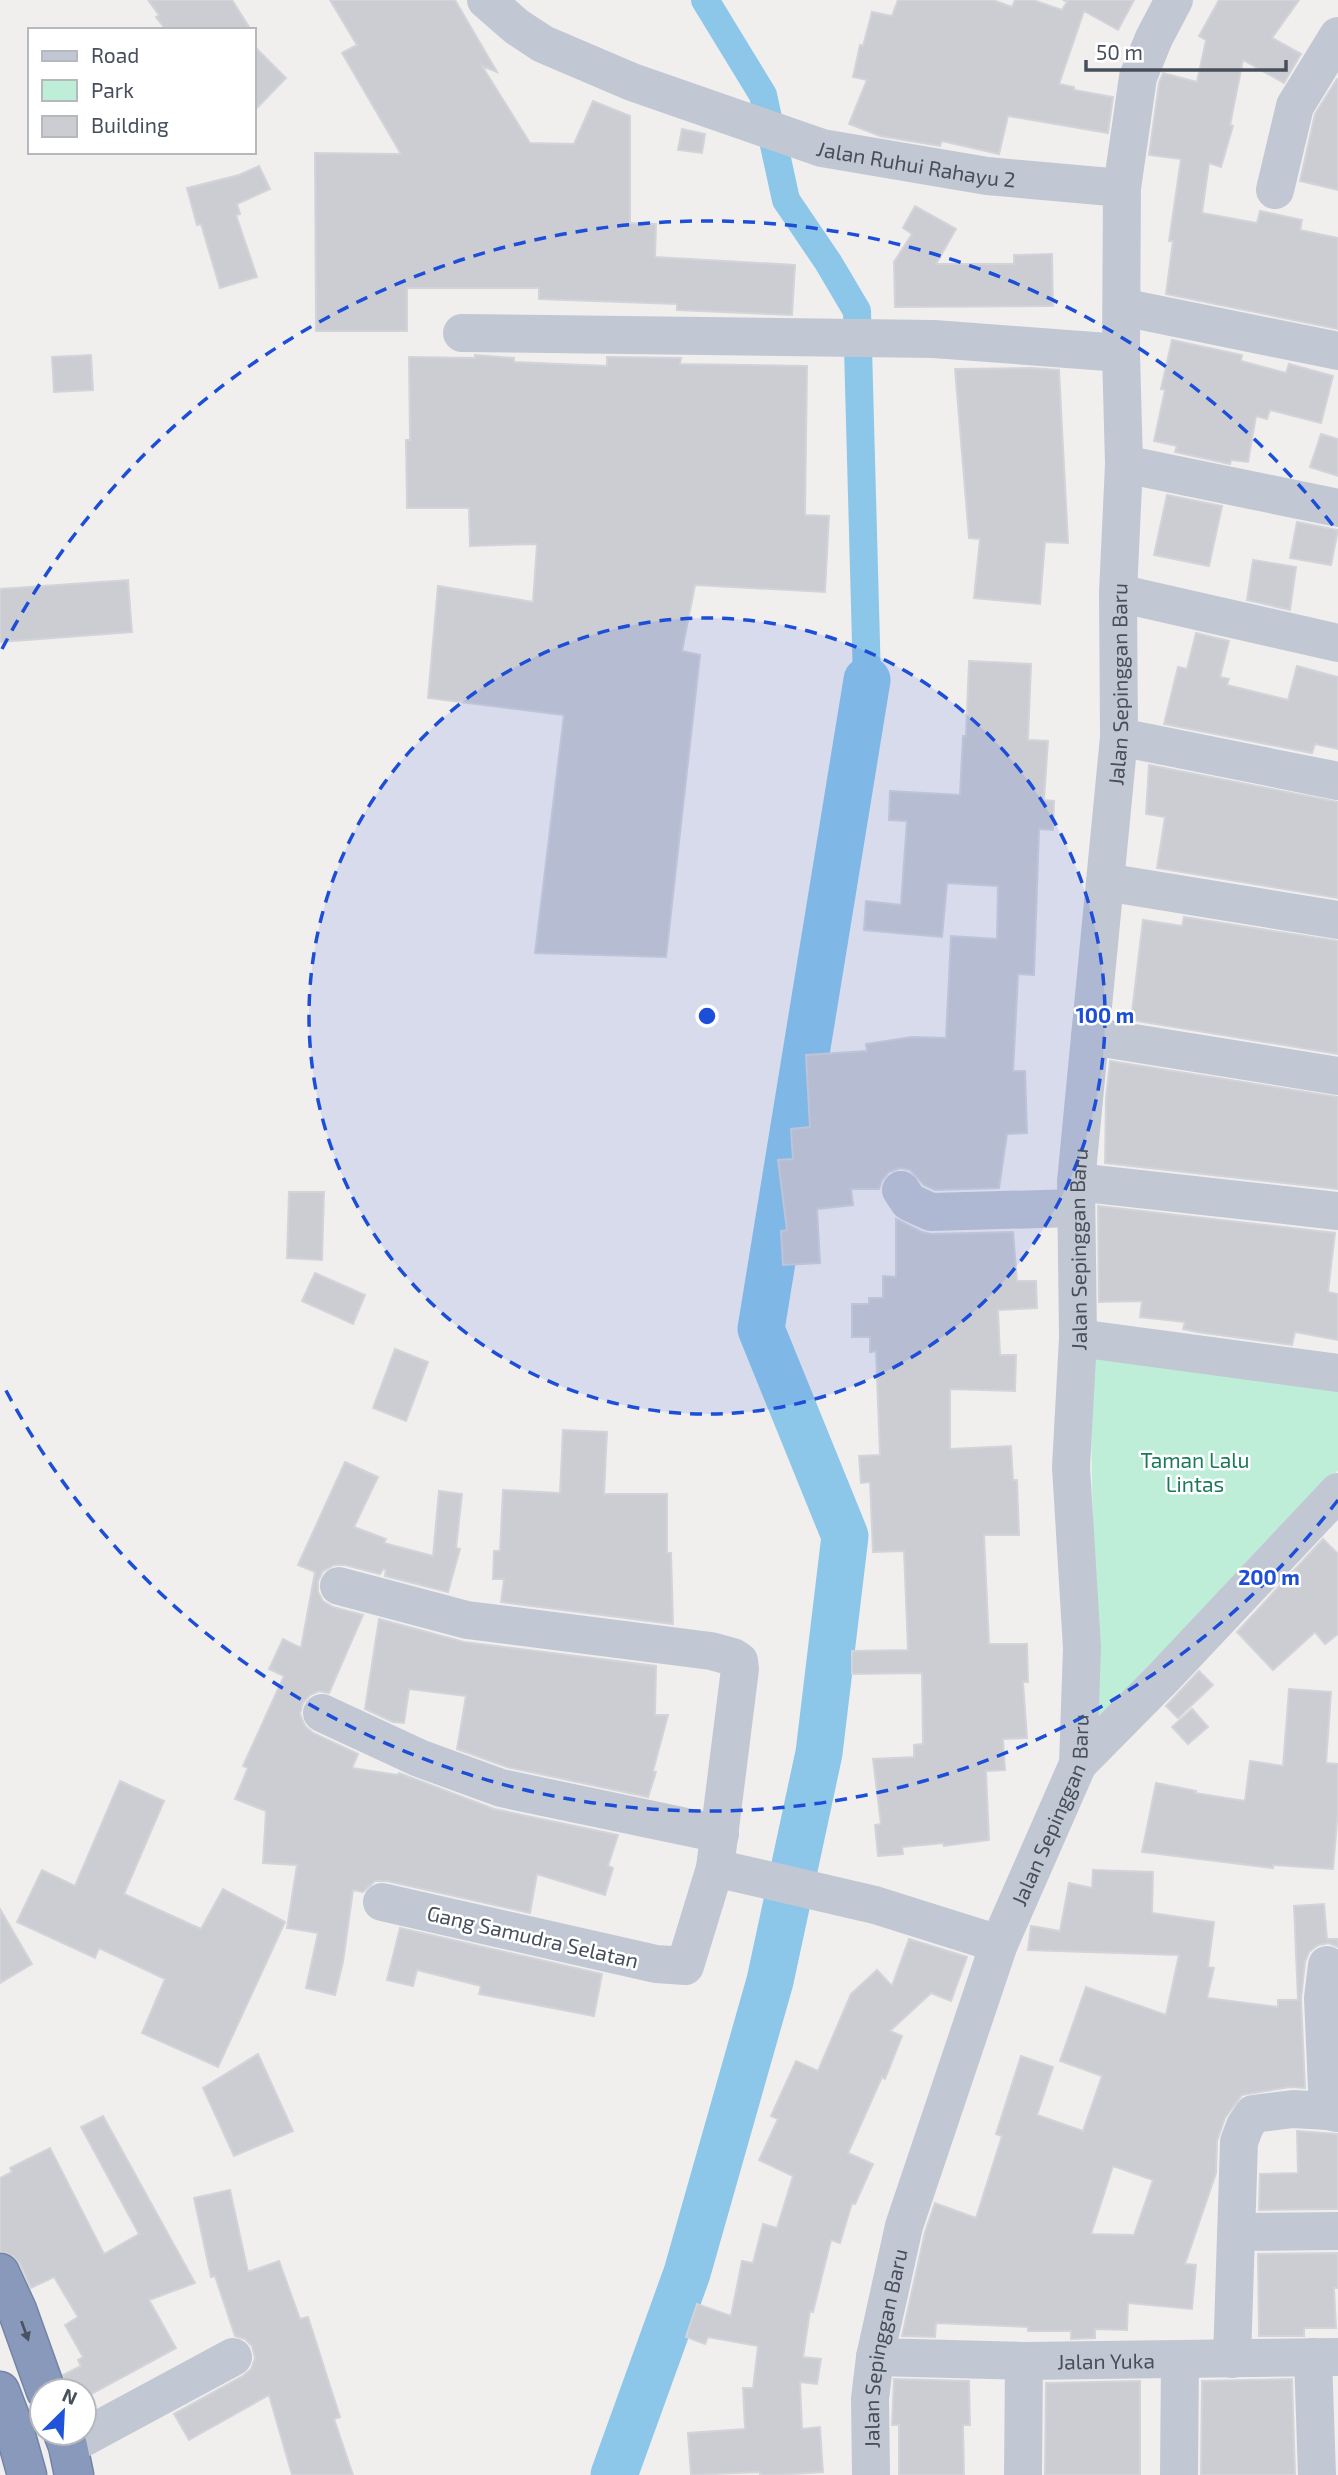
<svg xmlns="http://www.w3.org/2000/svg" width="1338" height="2475" viewBox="0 0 1338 2475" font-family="'Exo 2',sans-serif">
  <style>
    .green { fill: #beedd8 }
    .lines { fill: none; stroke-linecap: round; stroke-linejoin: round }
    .canal { stroke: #8cc7e9; stroke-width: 28 }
    .river { stroke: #8cc7e9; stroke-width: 47 }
    .building { fill: #cbcdd3; stroke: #d3d4da; stroke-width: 2; fill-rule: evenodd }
    .highway-casing { stroke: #7384a7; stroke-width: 41 }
    .minor { stroke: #c2c8d3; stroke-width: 38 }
    .highway { stroke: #8899bc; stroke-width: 38 }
    .oneway { fill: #4a5360 }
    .ring { fill: none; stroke: #1d4ed8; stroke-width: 3.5; stroke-dasharray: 12 9 }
    .labels { text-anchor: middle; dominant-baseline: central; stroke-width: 5; stroke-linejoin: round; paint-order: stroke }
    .street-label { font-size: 21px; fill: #474f5b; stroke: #fff }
    .park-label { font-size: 21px; fill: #1a7a59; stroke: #fff }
    .centre { fill: #1d4ed8; stroke: #fff; stroke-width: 3.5 }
    .ring-label { font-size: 21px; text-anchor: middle; font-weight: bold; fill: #1d4ed8; stroke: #fff; stroke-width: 5; stroke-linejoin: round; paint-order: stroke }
  </style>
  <rect width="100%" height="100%" fill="#f1efee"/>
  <path class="green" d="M1090,1353L1338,1387V1470L1096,1727Z"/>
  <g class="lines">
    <path class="canal" d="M705,0L763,95L786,200L828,262L857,311L867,680"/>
    <path class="river" d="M614,2475L687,2273L770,1981L819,1753L845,1536L761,1329L867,680"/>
  </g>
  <path class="building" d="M148,0H232L251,30H166L156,17L159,15Z
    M330,0H455L497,72L482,66L530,143L574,144L593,101L630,116V223L656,224L655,257L795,265L792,315L677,310V304L539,299V288H407V331H316L315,153L401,154L342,53L357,45Z
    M898,0H993L1012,7L1015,0H1033L1062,10L1067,2L1063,0H1134L1118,30L1084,11L1059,84L1074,87V90L1113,97L1108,133L1008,116L999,154L942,141L940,146L880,136L849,124L867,80L853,77L860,45L863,46L872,12L892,16Z
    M1219,0H1299L1272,38L1301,54L1284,83L1243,60L1230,125L1233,126L1221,167L1209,163L1202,213L1257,223L1260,211L1302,220L1300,230L1338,238V329L1166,294L1173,241H1169L1181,159L1149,155L1159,83L1163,73L1197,82L1206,40L1199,36Z
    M254,46L286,78L254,111Z
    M1337,79L1338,80V190L1300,181L1315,114Z
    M682,129L705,134L702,153L678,150Z
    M259,166L270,189L237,204L240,214L236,215L257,277L220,288L201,224L197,225L187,188L239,175Z
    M915,206L956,229L936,264H1014V255L1052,254L1053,306L895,307L894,262L912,234L903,228Z
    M1172,340L1242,355L1241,361L1286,373L1289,364L1333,376L1321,423L1270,410L1267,419L1256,416L1248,462L1231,460L1230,464L1175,452L1177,446L1154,441L1165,390L1161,389Z
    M91,355L93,390L54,392L52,357Z
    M475,355L514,358V362L607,366V357L681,358L680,364L807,366L805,515L829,516L825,592L695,585L682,651L700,655L666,957L535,953L564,715L428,698L438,586L533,602L537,544L470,546L469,508H407L406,440H410L409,357L475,358Z
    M1031,368L1059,370L1068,543L1045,542L1040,604L974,598L980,539L969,538L955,369Z
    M1321,434L1338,439V476L1310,467Z
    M1167,495L1222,506L1209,566L1154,555Z
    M1297,522L1338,530L1331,565L1290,558Z
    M1253,560L1296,567L1290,610L1247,600Z
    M128,580L132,632L0,642V589Z
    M1196,633L1229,641L1220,677L1229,679L1227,685L1288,700L1297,666L1338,677V749L1315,744L1312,753L1164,724L1178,667L1187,669Z
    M969,661L1031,664L1028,740L1048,741L1044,800L1054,801L1053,830L1039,829L1034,975L1018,974L1013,1071H1025L1027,1133L1007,1134L999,1188L935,1190L924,1185L910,1170L900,1168L889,1172L882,1180L879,1189H851L853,1205L817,1209L820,1263L783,1265L781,1231L787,1230L778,1160L793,1159L791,1129L810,1127L806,1055L867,1051L866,1044L912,1037L946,1038L951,936L997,939L998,886L947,883L942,937L864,930L866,901L901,905L907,821L889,820L890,791L960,795L963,736H966Z
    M1149,765L1338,802V898L1157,868L1165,817L1146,814Z
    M1184,917L1338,941V1054L1131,1020L1143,920L1182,926Z
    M1110,1061L1338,1097V1189L1105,1163L1106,1098Z
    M289,1192H324L322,1260L287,1258Z
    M1098,1206L1335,1233L1328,1292L1338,1294V1340L1295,1332L1292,1345L1197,1332L1183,1329L1185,1322L1140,1317L1142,1301L1099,1302Z
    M896,1219L922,1232L931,1234L1013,1232L1017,1281H1036L1037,1308L998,1310L1000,1355H1016L1015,1391L950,1389V1449L1011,1446L1013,1480H1017L1019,1535H984L989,1644H1027L1028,1682H1023L1027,1738L1003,1739L1005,1770L986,1771L989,1840L944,1846L943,1843L902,1847L903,1854L878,1856L875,1825L881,1824L873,1759L914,1757V1745L923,1744L922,1673L852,1674V1651L908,1650L904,1551L873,1552L870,1482L861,1483L859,1456L880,1455L876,1351L870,1352V1337H852V1304H869V1298H883V1276L896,1277Z
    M315,1273L365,1295L353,1324L302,1301Z
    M395,1349L428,1362L406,1421L373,1408Z
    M563,1430L607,1432L604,1494H667V1553H671L673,1624L501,1602L504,1579H493L494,1551H500L503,1490L560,1493Z
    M345,1462L378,1477L354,1527L386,1539L384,1543L433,1556L439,1491L462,1494L456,1548L460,1549L448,1592L385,1576L386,1570L383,1569L380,1574L345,1565H334L323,1571L318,1581V1592L323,1601L333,1607L363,1615L329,1693L319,1691L310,1695L303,1703L300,1714L305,1726L313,1733L358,1754L352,1768L398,1775L399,1773L494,1809L618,1835L608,1866L613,1868L605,1895L537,1874L530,1913L387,1881H375L363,1892L353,1890L343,1962L335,1995L306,1988L318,1933L287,1928L297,1865L263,1863L266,1811L235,1799L248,1768L243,1766L284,1676L269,1669L283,1639L301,1648L315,1572L298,1565Z
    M1323,1539L1338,1554V1634L1325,1644L1315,1632L1273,1670L1237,1632Z
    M379,1619L464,1642L656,1666L655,1715H668L653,1771L656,1772L648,1797L507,1767L457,1749L466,1696L409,1689L404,1723L393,1722L365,1709Z
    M1199,1671L1213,1685L1178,1718L1166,1706Z
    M1289,1689L1331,1692L1326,1763L1338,1764V1810L1333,1869L1273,1865V1868L1142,1852L1156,1783L1196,1791L1195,1793L1245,1801L1250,1761L1283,1766Z
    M1192,1709L1208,1727L1188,1744L1172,1727Z
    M120,1781L164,1801L124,1894L201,1929L223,1889L285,1922L218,2067L142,2033L165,1979L99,1948L95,1958L17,1922L42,1870L75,1886Z
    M1093,1870L1153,1872L1152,1913L1214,1922L1208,1967L1214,1968L1207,1998L1278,2007V2000H1298L1294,1906L1324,1904L1327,1939H1338V1947L1329,1943L1318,1945L1309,1952L1305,1962L1301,1999L1305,2088L1290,2087L1242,2095L1225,2118L1217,2141L1216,2173L1185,2264L1196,2265L1192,2309L1128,2303L1127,2330L1095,2329V2338L1071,2339V2331H1028V2327L936,2323L935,2337L902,2336L925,2232L935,2203L976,2218L1002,2136L996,2134L1021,2056L1053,2067L1037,2115L1083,2131L1102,2076L1060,2061L1086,1987L1166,2015L1179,1955L1028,1950L1031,1926L1060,1931L1069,1883L1092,1888ZM1113,2166L1153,2180L1134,2235L1091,2234Z
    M0,1909L32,1964L0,1983Z
    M400,1928L602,1974L594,2016L479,1994L481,1986L417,1970L413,1986L387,1980Z
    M909,1939L967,1957L951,2001L931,1993L890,2031L902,2036L885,2079L882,2077L848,2153L873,2164L855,2204L852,2203L840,2243L831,2240L813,2312L810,2311L803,2357L821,2359L817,2384L800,2382L802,2429L820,2427L823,2472L776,2475H760V2472L691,2475L688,2433L745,2429L743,2388H753L758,2346L708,2337L705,2344L686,2337L697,2304L731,2316L742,2261L753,2263L763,2224L777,2228L793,2176L759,2160L778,2119L771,2116L796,2061L818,2071L851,1994L877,1970L892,1986Z
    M258,2054L293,2131L234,2156L203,2088Z
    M103,2116L195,2283L149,2300L176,2348L84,2398V2391H67L63,2375L81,2366L78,2360L83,2357L65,2325L78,2317L54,2277L31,2288L20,2264L13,2256L0,2251V2178L12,2172L10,2168L50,2148L104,2254L139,2234L81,2127Z
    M1297,2131L1338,2134V2209L1259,2210L1260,2174L1298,2173Z
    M230,2190L248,2272L279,2261L300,2319L308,2317L340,2417L334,2419L353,2475H292L269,2395L189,2440L174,2414L243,2376L251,2369L255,2358L252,2346L245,2339L235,2336L215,2276L211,2277L194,2198Z
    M1338,2253V2288H1334L1336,2328H1304V2336H1259L1258,2254Z
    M894,2379L969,2381L970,2425H963L964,2475H899V2425H892Z
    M1292,2379L1295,2475H1201L1202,2381Z
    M1140,2381V2475H1045L1046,2383Z"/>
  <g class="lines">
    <g class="highway-casing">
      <path id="highway" d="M0,2273L17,2310L46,2391
        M0,2391L13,2425L27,2475
        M63,2433L68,2446L74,2475"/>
    </g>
    <g class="minor">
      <path id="s1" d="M486,0L517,27L543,44L632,82L822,148L987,176L1122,188"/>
      <path d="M1275,190L1295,106L1338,36"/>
      <path d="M1122,307L1338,351"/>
      <path d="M462,333L934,339L1121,353"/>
      <path d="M1124,464L1338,508"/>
      <path d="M1118,593L1338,643"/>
      <path d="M1119,737L1338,781"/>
      <path d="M1105,882L1338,920"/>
      <path d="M1090,1036L1338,1076"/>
      <path d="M1076,1182L1338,1211"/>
      <path d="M901,1190L909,1202L931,1212L1076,1208"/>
      <path d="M1078,1338L1338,1373"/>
      <path d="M339,1586L467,1620L711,1651L733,1657L739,1661L740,1669L715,1868L685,1966L656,1964L382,1902"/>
      <path d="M322,1713L419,1758L501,1788L720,1834"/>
      <path d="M1078,1764L1164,1677L1338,1492"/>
      <path d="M715,1868L875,1905L999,1944"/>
      <path d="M1327,1965L1323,1998L1328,2111L1338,2113"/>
      <path d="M1236,2232L1338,2231"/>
      <path id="s2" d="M875,2357L1024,2361L1338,2357"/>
      <path d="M1313,2357L1317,2475"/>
      <path d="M1232,2359L1239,2142L1245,2126L1253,2114L1293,2109L1328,2111"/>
      <path d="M68,2446L233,2357"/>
      <path id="s3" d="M871,2475L870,2399L875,2357L904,2226L999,1944L1078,1764L1082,1648L1071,1467L1078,1338L1076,1182L1119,737L1118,593L1124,464L1121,353L1122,188L1138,77L1154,38L1174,0"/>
      <path d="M1023,2475L1024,2361"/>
      <path d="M1179,2475L1180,2360"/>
    </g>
    <use href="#highway" class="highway"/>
  </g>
  <defs><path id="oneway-solid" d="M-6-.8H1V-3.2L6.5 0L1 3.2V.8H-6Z" transform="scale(1.75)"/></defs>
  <use class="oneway" href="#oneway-solid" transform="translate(25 2331) rotate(70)"/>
  <circle cx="707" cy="1016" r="398" fill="#1d4ed8" fill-opacity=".12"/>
  <g class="ring">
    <circle cx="707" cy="1016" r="398"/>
    <path d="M1338 1500A795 795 0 0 1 2 1383M2 649A795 795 0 0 1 1338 532"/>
  </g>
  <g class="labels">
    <g class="street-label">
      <text stroke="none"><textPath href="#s1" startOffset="466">Jalan Ruhui Rahayu 2</textPath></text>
      <text stroke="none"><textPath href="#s3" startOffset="1829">Jalan Sepinggan Baru</textPath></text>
      <text stroke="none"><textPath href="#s3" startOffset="1262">Jalan Sepinggan Baru</textPath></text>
      <text stroke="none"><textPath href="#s3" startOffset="695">Jalan Sepinggan Baru</textPath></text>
      <text transform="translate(533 1936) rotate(13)">Gang Samudra Selatan</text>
      <text stroke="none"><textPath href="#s3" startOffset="128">Jalan Sepinggan Baru</textPath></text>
      <text stroke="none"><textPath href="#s2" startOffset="231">Jalan Yuka</textPath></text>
    </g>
    <g class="park-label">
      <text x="1195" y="1459">Taman Lalu<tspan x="1195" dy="24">Lintas</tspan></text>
    </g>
  </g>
  <circle cx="707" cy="1016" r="10" class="centre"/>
  <g class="ring-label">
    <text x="1105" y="1023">100 m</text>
    <text x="1269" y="1585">200 m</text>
  </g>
  <rect x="28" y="28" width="228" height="126" fill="#ffffff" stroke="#b5b9bd" stroke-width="2"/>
  <rect x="42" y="51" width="35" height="10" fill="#c2c8d3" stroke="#b5b9bd" stroke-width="2"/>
  <text x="91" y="63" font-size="21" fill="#474f5b">Road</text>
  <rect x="42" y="80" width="35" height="21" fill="#beedd8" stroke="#b5b9bd" stroke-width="2"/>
  <text x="91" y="98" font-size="21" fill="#474f5b">Park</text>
  <rect x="42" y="116" width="35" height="21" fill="#cbcdd3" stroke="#b5b9bd" stroke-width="2"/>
  <text x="91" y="133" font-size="21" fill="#474f5b">Building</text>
  <g transform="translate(63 2412) rotate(24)"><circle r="33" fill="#ffffff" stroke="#b5b9bd" stroke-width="2"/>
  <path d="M0-5L12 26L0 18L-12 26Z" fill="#1f54da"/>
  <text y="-10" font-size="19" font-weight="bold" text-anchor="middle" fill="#474f5b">N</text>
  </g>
  <path d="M1086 60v10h200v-10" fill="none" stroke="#474f5b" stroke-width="3.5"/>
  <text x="1096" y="60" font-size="21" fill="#474f5b" stroke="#ffffff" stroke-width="5" paint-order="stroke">50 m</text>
</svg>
